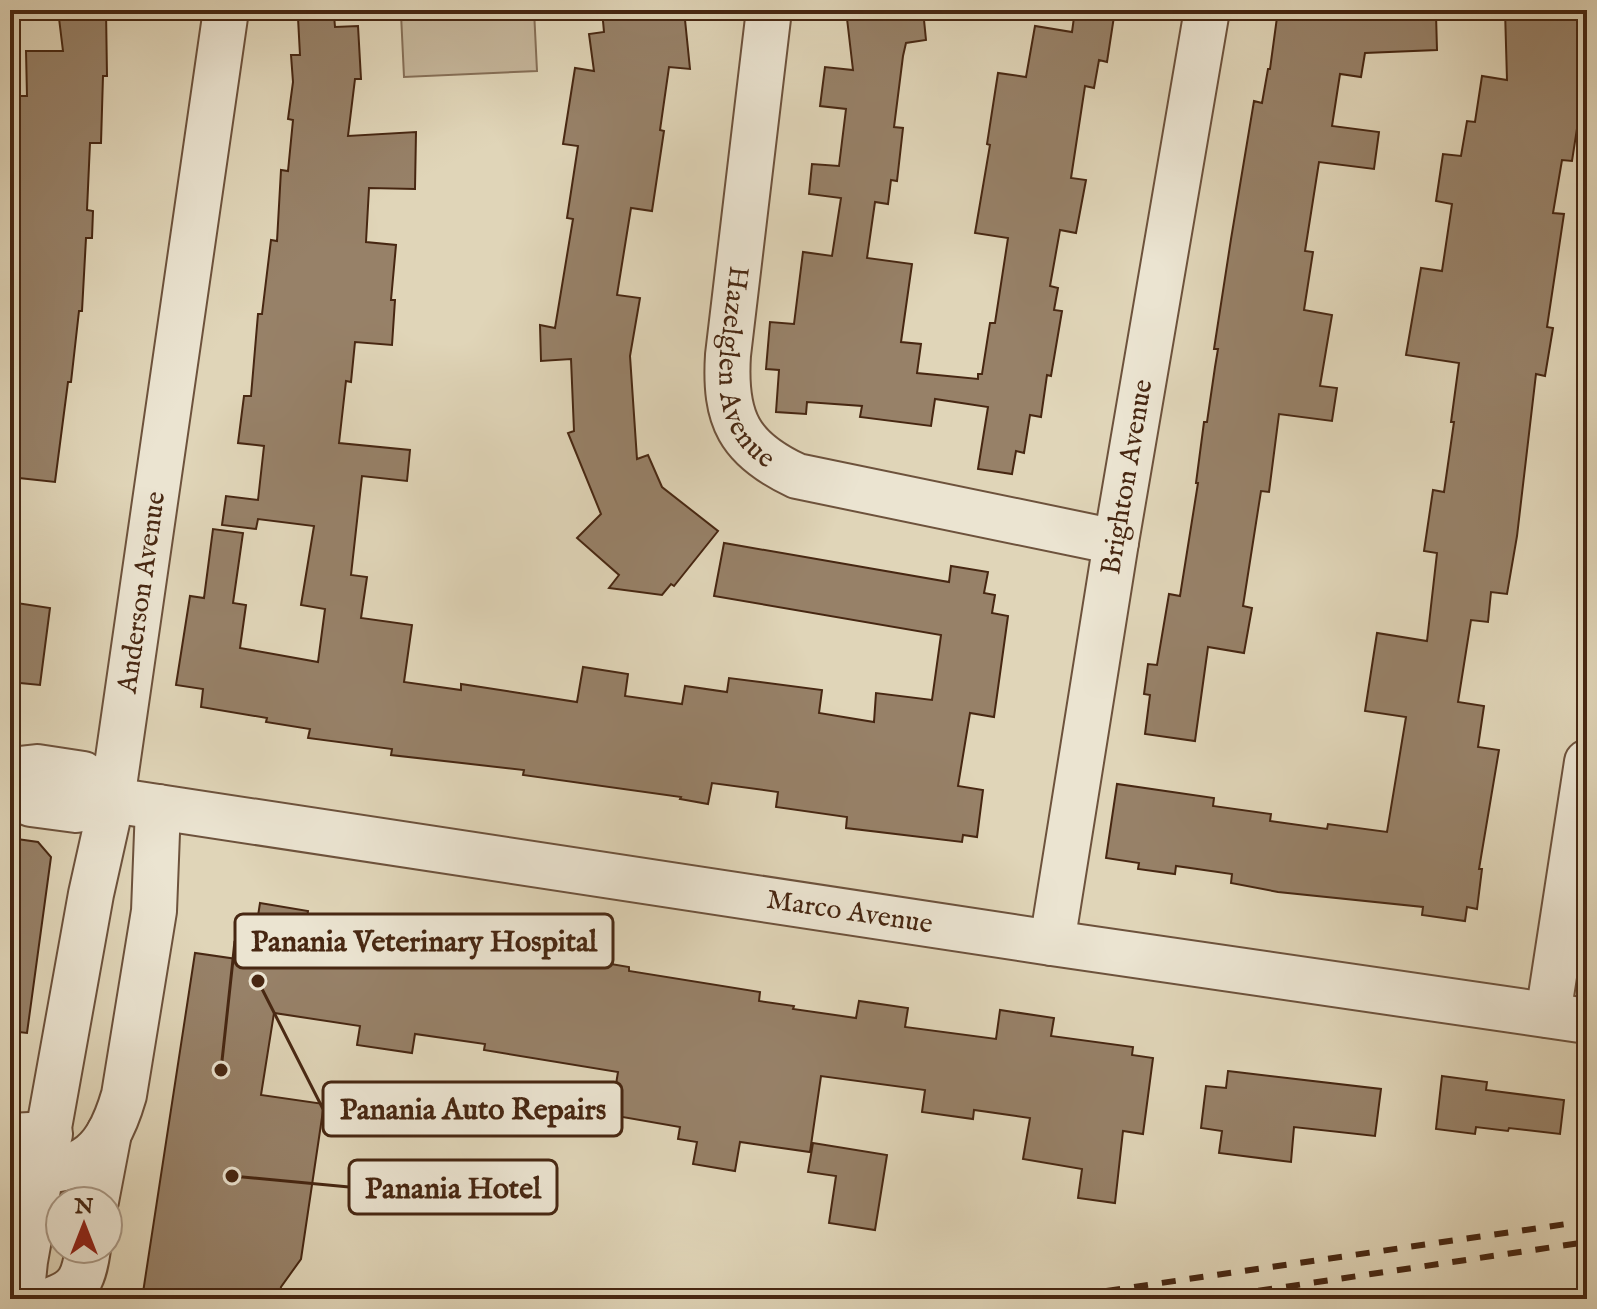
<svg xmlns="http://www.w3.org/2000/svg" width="1597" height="1309" viewBox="0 0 1597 1309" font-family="'IM FELL English',serif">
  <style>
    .green { fill: #c6b79c; stroke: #866f57; stroke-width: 2 }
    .building { fill: #978168; stroke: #472712; stroke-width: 2 }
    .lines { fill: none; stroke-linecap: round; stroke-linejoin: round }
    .minor-casing { stroke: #6d523c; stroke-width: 48 }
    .minor { stroke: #ebe4d1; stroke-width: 44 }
    .rail { stroke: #472712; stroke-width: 6; stroke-dasharray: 14 14; stroke-linecap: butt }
    .labels { text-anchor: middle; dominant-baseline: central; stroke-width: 6; stroke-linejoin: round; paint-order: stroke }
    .street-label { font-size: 28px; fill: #472712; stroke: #ebe4d1 }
    .leader { fill: none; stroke: #472712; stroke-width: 3 }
    .callout-dot { fill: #472712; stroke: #ebe4d1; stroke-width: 3 }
    .callout { fill: #ebe4d1; stroke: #472712; stroke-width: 3 }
    .callout-label { font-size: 30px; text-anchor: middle; font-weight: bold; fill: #472712 }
  </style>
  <rect width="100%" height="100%" fill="#e0d5b8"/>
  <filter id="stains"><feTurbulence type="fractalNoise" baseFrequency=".0025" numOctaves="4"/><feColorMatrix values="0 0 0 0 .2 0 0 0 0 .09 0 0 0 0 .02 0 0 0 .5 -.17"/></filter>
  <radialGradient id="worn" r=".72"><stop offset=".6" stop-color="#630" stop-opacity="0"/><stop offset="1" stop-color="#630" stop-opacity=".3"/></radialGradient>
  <path class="green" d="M473,10H534L537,71L404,77L401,14Z"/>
  <path class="building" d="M58,10H106L107,76H103L101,143H90L87,210L93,211L92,238H86L82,311H79L71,382H68L55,482L10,477V119H16L15,96H27L26,51H63Z
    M602,10H684L690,69L669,67L660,130L664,131L652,211L631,208L617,295L640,298L630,356L637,459L648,455L662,487L718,531L674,586L671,584L662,595L609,588L619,575L577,538L601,514L568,433L574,431L571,359L541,361L540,325L555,328L573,219L567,218L578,146L563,144L575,68L594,71L589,34L604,32Z
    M846,10H923L926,40L906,43L903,56L894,127L903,128L897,181L891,180L888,204L875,202L867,258L912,264L901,342L921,344L917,373L978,379V374H982L990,323H995L1008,238L975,233L990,145L987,144L998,73L1026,77L1035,26L1072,32L1075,10H1115L1107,62L1099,60L1094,88L1085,86L1071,178L1086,180L1076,233L1060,230L1050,286L1058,288L1054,310L1062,311L1051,376L1047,375L1041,417L1030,415L1024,453L1016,451L1012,474L978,469L988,407L935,399L931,426L860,417L862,406L807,402L806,414L776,412L779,370L766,369L770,322L794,324L803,252L832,256L841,198L809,194L812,164L839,166L846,109L820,106L825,67L853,70Z
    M1278,10H1353L1352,18L1436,14L1437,50L1365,53L1361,77L1340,74L1332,126L1379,132L1374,169L1319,162L1305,251L1313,252L1304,310L1332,315L1320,386L1337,388L1332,421L1279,414L1269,492L1261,491L1243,606L1252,608L1244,653L1208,647L1195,741L1145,734L1150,695L1144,694L1148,664L1157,665L1169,594L1180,596L1198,483H1196L1204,422H1207L1215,367L1218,349H1214L1231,239L1254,101L1262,103L1268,69H1270Z
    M1505,10H1587V64L1572,161L1562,160L1553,213L1564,214L1547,327L1553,328L1545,376L1536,374L1517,536L1507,594L1491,592L1488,622L1471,620L1458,702L1484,706L1478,747L1499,750L1479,869H1482L1477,909L1467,907L1465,921L1422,915L1423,907L1278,892L1231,883L1232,874L1176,866L1175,874L1138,869L1139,863L1106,858L1117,784L1214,798L1213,806L1271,814L1270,821L1327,829L1328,824L1387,832L1406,717L1365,711L1377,633L1427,641L1437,553L1424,551L1433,490L1444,492L1454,422H1451L1459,363L1406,355L1421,268L1442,271L1452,204L1436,201L1443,154L1461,156L1467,121L1475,122L1482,76L1507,80Z
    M334,15L335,27L358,26L361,79H355L348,136L416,132L415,189L369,188L366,242L396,245L391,300H395L392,345L355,342L351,382L346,381L339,443L410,450L407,481L362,476L351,575L367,577L361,618L412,625L404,682L461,690V684L577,702L583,667L628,674L625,696L682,704L685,686L727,692L729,678L822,690L819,713L874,722L876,693L932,700L941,635L714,596L724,543L949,582L951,566L988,572L984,593L995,595L992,613L1008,616L994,717L970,713L958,786L983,790L977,837L963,835L962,842L846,828L847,817L776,807L778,792L712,783L708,804L680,799L681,797L523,775L524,770L391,755L392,749L308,738L310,729L266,722L267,718L201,707L203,689L176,685L190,596L204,598L213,529L243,533L233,603L246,605L240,648L318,662L325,609L301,605L314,526L258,519L256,529L222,525L226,496L258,500L264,446L238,443L244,396H251L258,314H262L271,240L277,241L281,170L288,171L293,120L288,119L293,82L291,55H300L298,18Z
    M10,602L50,608L40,685L10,682Z
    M10,838L38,842L51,857L27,1033L10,1031Z
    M260,903L308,911L302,951L373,961L377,934L422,940L421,947L509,958L510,947L629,967V971L760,992L759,1001L794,1006L793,1009L856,1018L859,1001L908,1008L905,1027L996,1039L1000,1010L1054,1018L1051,1036L1133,1047L1132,1055L1153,1058L1143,1134L1123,1131L1115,1203L1078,1198L1082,1169L1023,1159L1030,1118L974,1110L973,1119L922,1112L925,1090L821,1076L810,1152L740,1142L735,1171L693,1164L697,1142L678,1139L680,1127L611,1115L618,1072L484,1050L485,1044L415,1034L412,1053L357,1045L360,1026L274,1013L261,1095L324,1104L301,1259L281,1287L279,1299H142L195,953L251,961Z
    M1228,1071L1381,1089L1375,1136L1294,1127L1291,1162L1219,1153L1222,1131L1201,1128L1206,1086L1226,1088Z
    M1442,1076L1487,1082L1486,1090L1564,1100L1560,1134L1509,1128L1508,1131L1476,1127L1475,1134L1436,1129Z
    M813,1143L887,1155L875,1230L829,1223L836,1176L808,1172Z"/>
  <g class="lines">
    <g class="minor-casing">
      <g id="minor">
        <path id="s1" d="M769,10L728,355C724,419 739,449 797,476L1116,542"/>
        <path d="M10,770L37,767L83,774L112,800"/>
        <path id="s2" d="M10,794L31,804L76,810L112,800L1052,943L1587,1021"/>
        <path id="s3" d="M1052,943L1116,542L1207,10"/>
        <path d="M1548,1015L1587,762"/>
        <path d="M10,1136L50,1134"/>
        <path d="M10,1173C77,1172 104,1164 124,1095L154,911L158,807"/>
        <path d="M96,1201L109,1133"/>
        <path id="s4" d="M26,1299L22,1290L25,1261L91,894L112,800L226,10"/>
        <path d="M53,1299C80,1290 84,1276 88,1249"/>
      </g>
    </g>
    <use href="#minor" class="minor"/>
    <path class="rail" d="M1051,1299L1587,1221
      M1203,1299L1587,1242"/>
  </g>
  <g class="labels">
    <g class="street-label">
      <text stroke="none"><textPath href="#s1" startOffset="364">Hazelglen Avenue</textPath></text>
      <text stroke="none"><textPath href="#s3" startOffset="472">Brighton Avenue</textPath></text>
      <text stroke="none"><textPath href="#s4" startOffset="718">Anderson Avenue</textPath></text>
      <text stroke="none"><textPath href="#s2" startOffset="852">Marco Avenue</textPath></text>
    </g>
  </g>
  <path class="leader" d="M221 1070L235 941M258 981L323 1109M232 1176L349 1187"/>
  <g class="callout-dot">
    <circle cx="221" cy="1070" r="8"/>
    <circle cx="258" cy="981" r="8"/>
    <circle cx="232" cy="1176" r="8"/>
  </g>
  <g class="callout">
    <rect x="235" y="914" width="378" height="54" rx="8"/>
    <rect x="323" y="1082" width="299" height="54" rx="8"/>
    <rect x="349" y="1160" width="208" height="54" rx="8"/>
  </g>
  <g class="callout-label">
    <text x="424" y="951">Panania Veterinary Hospital</text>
    <text x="473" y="1119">Panania Auto Repairs</text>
    <text x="453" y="1198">Panania Hotel</text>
  </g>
  <rect width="1597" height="1309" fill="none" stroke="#e0d5b8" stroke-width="40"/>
  <rect x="12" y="12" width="1573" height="1285" fill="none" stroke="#472712" stroke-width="4"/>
  <rect x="20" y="20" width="1557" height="1269" fill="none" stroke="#472712" stroke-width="2"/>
  <g transform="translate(84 1225)"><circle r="38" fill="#ebe4d1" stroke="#a99885" stroke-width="2"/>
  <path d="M0-6L14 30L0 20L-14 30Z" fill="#8f2418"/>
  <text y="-12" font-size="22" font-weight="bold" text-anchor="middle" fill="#472712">N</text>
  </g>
  <rect width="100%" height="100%" filter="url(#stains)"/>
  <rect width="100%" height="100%" fill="url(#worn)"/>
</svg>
